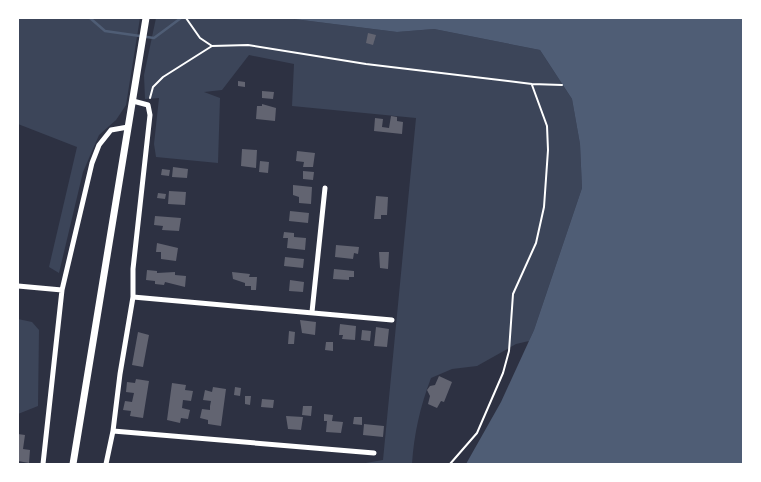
<svg xmlns="http://www.w3.org/2000/svg" width="761" height="482" viewBox="0 0 761 482" font-family="'Exo 2',sans-serif">
  <style>
    .green { fill: #3c4559 }
    .water { fill: #4f5d75 }
    .lines { fill: none; stroke-linecap: round; stroke-linejoin: round }
    .stream { stroke: #4f5d75; stroke-width: 2.5 }
    .building { fill: #626471 }
    .path { stroke: #fff; stroke-width: 2 }
    .minor { stroke: #fff; stroke-width: 5 }
    .secondary { stroke: #fff; stroke-width: 7 }
  </style>
  <rect width="100%" height="100%" fill="#2d3142"/>
  <path class="green" d="M18,18H140L126,105L116,120L99,135L83,172L59,273L49,267L77,147L18,124Z
    M156,18H286L397,32L434,29L540,50L572,99L580,144L582,188L534,330L529,341L516,344L477,366L452,369L431,378C420,407 414,434 412,464H360L383,460L416,118L292,106L294,64L249,55L222,90L204,92L220,98L218,163L156,157L154,144L159,98L145,99L144,75Z
    M18,319L32,322L39,330L38,406L18,414Z"/>
  <path class="water" d="M286,18H743V464H466L501,402L534,330L582,188L580,144L572,99L540,50L434,29L397,32Z"/>
  <g class="lines">
    <path class="stream" d="M90,18L105,31L154,38L181,18"/>
  </g>
  <path class="building" d="M368,33L376,35L373,45L366,43Z
    M238,81L245,82V87L238,86Z
    M262,91L274,92L273,99L262,98Z
    M262,104L276,108L275,121L256,119L257,106H262Z
    M391,116L397,117V121L403,122L402,134L374,131L375,118L383,119L382,127L389,128Z
    M242,149L257,150L256,168L241,166Z
    M297,151L315,153L313,167H303L304,162L296,161Z
    M260,161L269,162L268,173L259,172Z
    M173,167L188,169L187,178L172,177Z
    M162,169L170,170L169,176L161,175Z
    M303,171L314,172L313,180L303,179Z
    M293,185L312,187L311,204L299,203V197L293,195Z
    M169,191L186,192L185,205L168,204Z
    M158,193L166,194L165,199L157,198Z
    M376,196L388,197L387,215H381V219H374Z
    M290,211L309,213L308,223L289,221Z
    M155,216L181,218L179,231L162,230L163,226L154,225Z
    M284,232L294,233V237L306,238L305,250L287,248L288,238H283Z
    M157,243L178,248L176,261L161,259V252H156Z
    M336,245L359,247L358,254L354,253L353,259L335,257Z
    M379,252H389L388,269L380,268Z
    M285,257L304,259L303,268L284,266Z
    M334,269L354,271V277H349V280L333,279Z
    M147,270L157,271V273L175,272V275L186,276L185,287L165,282L164,285L155,284V281L146,280Z
    M232,272L250,274L249,277H257L256,290H251V286H245V283L233,279Z
    M290,280L304,282L303,292L289,291Z
    M300,320L316,322L315,335L302,333Z
    M340,324L356,326L355,340L342,339L343,335H339Z
    M376,327L389,329L387,347L374,346Z
    M362,330L371,331L370,341L361,340Z
    M289,331L295,332L294,344H288Z
    M138,332L149,335L143,367L132,365Z
    M326,342H333V351L325,350Z
    M439,376L452,382L444,402L441,401L437,408L428,404L430,396L427,390L430,386L435,385Z
    M136,379L149,381L143,418L130,416L131,411L123,410L125,401L132,402L134,393L126,392L127,382L135,383Z
    M172,383L186,385L185,390L193,391L191,401L183,400L182,408L190,410L188,419L181,418L180,423L167,420Z
    M213,387L226,389L221,426L208,424V420L200,418L202,409L210,410V406L211,401L203,400L205,390L212,392Z
    M235,387L241,388L240,396L234,395Z
    M245,396H251L250,405L245,404Z
    M262,399L274,400L273,408L261,407Z
    M303,406H312L311,416L302,415Z
    M324,414L333,415L332,421L343,422L341,433L326,432L327,421H324Z
    M286,416L303,417L301,430L288,429Z
    M354,417H362V425L353,424Z
    M364,424L384,426L383,437L363,435Z
    M18,434L25,435L23,449L30,450L29,463L18,461Z"/>
  <g class="lines">
    <path class="path" d="M186,18L200,38L212,46
      M150,98L153,87L163,77L212,46L248,45L366,64L532,84L562,85
      M450,464L477,433L503,373L509,351L513,294L536,243L544,207L548,150L547,126L532,85"/>
    <path class="minor" d="M18,286L62,290
      M133,297L392,320
      M312,312L325,188
      M113,431L374,453
      M43,464L62,290L92,163L99,145L111,130L128,127
      M106,464L113,431L120,374L133,297V269L150,115L148,105L133,101"/>
    <path class="secondary" d="M73,464L146,18"/>
  </g>
  <rect width="761" height="482" fill="none" stroke="#ffffff" stroke-width="38"/>
</svg>
